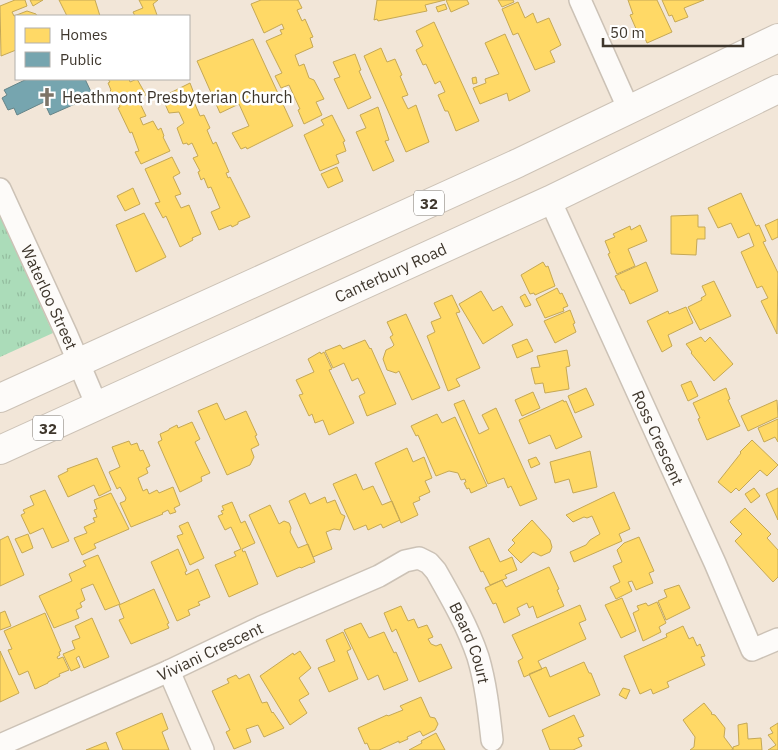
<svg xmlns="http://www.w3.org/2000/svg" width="778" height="750" viewBox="0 0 778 750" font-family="'IBM Plex Sans',sans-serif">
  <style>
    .park { fill: url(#park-tufts) }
    .homes { fill: #ffd966; stroke: #c5a855 }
    .public { fill: #76a5af; stroke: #658488 }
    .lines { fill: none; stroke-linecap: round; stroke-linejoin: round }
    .street-casing { stroke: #ccc2b6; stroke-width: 24 }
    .primary-casing { stroke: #ccc2b6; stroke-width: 30 }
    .street { stroke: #fdfbf9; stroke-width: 21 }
    .primary { stroke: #fdfbf9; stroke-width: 28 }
    .labels { text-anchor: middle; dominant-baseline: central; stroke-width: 5; stroke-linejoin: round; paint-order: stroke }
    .shield { fill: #fff; stroke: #78726b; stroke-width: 1 }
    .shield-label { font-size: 15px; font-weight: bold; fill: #3e362c }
    .poi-label { font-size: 16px; fill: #3e362c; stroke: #fff; text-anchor: start }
    .street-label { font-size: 16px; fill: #3e362c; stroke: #fff }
  </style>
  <defs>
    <pattern id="park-tufts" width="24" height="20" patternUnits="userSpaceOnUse" patternTransform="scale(1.25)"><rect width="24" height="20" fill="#abdcb9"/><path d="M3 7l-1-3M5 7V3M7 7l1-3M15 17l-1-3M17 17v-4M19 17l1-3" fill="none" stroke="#94bd9f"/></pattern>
  </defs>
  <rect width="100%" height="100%" fill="#f2e6d8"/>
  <path class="park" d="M0,215L53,333L0,357Z"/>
  <path class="homes" d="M15,0H25L27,6L12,12L14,16L27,11L36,14L37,16H16V50L1,56L0,6Z
    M30,0H43L33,6Z
    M59,0H95L100,16H67Z
    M139,0H158L153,4L157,15L156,16H135L133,12L143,8Z
    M261,0H298L302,8L297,10L302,21L305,19L313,37L310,38L313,47L295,55L299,66L304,64L309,78L314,80L324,99L316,102L322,115L304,124L298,110L300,109L289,85L281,88L275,76L282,73L266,41L282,34L280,30L284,29L282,24L264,33L251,4Z
    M377,0H445L425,5L427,11L378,21L377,19L374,20Z
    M446,0H467L469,4L451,12Z
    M498,0H513L514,2L502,7Z
    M628,0H657L672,32L647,43L641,29L637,31L630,15L633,14Z
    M662,0H704L684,8L688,17L675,22L672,15L669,16Z
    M518,2L525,18L533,13L537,23L549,18L561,45L550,51L555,62L535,70L518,33L513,35L502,9Z
    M445,4L447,9L438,12L436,7Z
    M434,22L479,121L456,131L448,111H445L438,95L445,92L440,81L435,84L426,64L423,65L416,50L423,46L416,31Z
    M505,34L530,91L509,101L507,93L480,104L473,88L486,83L485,79L499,74L485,43Z
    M253,39L293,126L247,149L246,147L241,149L232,133L249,126L239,104L220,113L197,61Z
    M381,48L387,62L395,59L402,75L400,76L408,95L402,97L408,109L416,105L429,142L406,152L364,56Z
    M355,54L361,70L359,71L371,98L348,109L334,79L340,77L333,62Z
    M476,77L477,83L473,84L472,78Z
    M108,79H129L130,82L137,79L146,95L138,99L146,116L140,118L143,125L153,121L158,130L161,128L164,136L163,137L170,151L141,164L135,152L139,151L132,132L130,133L118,108L120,107L118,102L116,104L110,91L111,90L108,83L110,82Z
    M190,83L195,96L192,97L200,116L204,115L210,128L207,130L213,144L216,142L229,172L226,173L228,178L230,177L250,217L238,222V224L232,227L231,225L219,230L211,212L220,208L211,187L208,188L204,178L201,180L198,172L200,171L193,158L198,156L192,143L188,145L187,143L183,144L177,128L184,123L179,112L169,113L162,97Z
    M378,107L389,140L385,141L394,161L373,171L356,132L366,128L360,115Z
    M332,115L345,141L343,142L346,151L336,155L339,163L320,171L304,135L324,125L321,120Z
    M172,157L180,173L173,177L181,194L175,196L181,208L189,205L201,234L192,238L193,240L180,247L166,216L163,218L155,203L160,202L145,169Z
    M337,167L343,181L328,188L321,174Z
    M133,188L140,204L125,211L117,196Z
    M741,193L756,226L759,225L766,241L763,242L778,273L777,334L761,301L768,298L762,286L757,288L741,252L754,246L749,233L738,238L731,223L718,228L708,208Z
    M144,213L166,257L136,272L116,225Z
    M698,215V227H705V239H697L696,255L671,254V216Z
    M778,219V237L772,240L765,225Z
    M640,225L647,241L628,249L635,266L617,274L608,254L610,253L605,241L615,237L613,234L630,226L631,230Z
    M543,262L546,267L548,266L555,286L535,295L534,293L530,294L521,275Z
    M646,262L658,291L630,304L624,290H622L615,276Z
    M714,281L731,316L700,330L688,307L702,300L701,298L706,295L702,286Z
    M557,288L560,294L562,293L568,306L563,308L564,311L545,318L536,299Z
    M481,291L493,311L502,306L513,325L483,344L459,304Z
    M525,294L531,305L525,307L520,297Z
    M452,295L460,312L456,313L480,368L456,379L460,386L448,391L427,336L435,332L431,322L441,318L434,303Z
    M686,307L693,323L668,335L672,346L662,352L647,321L668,311L669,314Z
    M570,310L575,323L573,324L576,332L555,343L544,321Z
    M406,314L440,388L412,400L399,371L396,373L387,370L383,359L386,350L392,347L394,345L390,337L393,335L387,322Z
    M701,337L705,342L710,337L733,364L714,381L691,353L692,352L686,344Z
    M527,339L533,351L517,358L512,345Z
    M365,340L370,349L371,348L396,404L367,416L359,396L365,393L358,378L352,381L344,363L333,368L325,351L340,345L343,349Z
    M567,350L570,366L566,367L569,389L545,393L543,383L535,384L531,368L540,367L537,356Z
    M320,352L321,354L324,352L332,369L329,370L354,423L329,435L323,420L315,423L312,414L309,416L299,395L303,394L296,380L314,372L308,359Z
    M691,381L698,396L688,401L681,385Z
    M586,388L594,405L575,413L568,396Z
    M726,388L730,399L728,400L740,426L707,440L698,419L700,418L693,403Z
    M533,392L540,408L522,416L515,400Z
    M464,400L479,434L489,429L482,415L496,408L537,499L520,506L511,486L508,488L504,478L488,484L454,404Z
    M563,400L564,402L566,401L582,437L556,449L550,435L529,444L519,420Z
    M777,400L778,417L748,431L741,416Z
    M217,403L225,420L246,411L257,435L255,436L259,445L251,449L254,457L250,465L227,475L198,411Z
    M437,414L442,423L455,417L487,486L471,493L469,488L467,489L464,483L466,482L465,479L461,480L458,473L449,471L436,476L418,435L416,436L411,426Z
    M778,419V442L775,437L764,442L758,428Z
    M192,422L200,439L195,442L210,473L201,477L202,481L180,492L158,442L162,440L160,434L169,430V429L177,425L178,428Z
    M752,440L778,465L767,476L760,470L739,491L736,488L731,493L718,482L741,453L740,452Z
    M129,441L131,445L137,443L140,451L143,450L150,466L146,468L148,473L138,478L143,491L147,489L149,494L157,490L159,493L173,487L180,505L174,508L176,512L170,514L168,510L162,513L163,514L131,527L120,503L125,501L126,498L120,487L117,489L109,472L120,467L112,447Z
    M407,448L413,462L424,457L432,478L425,481L430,492L419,497L420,500L413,503L418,515L401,523L375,463Z
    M590,451L597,487L573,493L569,479L555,483L550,462Z
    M536,457L540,464L531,468L528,460Z
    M97,458L111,490L99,496L94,485L68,497L58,476L68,471L67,469Z
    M356,474L363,490L373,486L382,505L392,501L400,520L383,528L381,524L368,530L366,525L354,530L333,484Z
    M754,488L760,496L751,503L745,494Z
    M778,488V520L766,494Z
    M45,490L69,541L52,548L43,528L30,534L21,515L25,513L23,510L34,505L30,496Z
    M614,492L630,529L619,534L622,541L574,562L570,552L586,545L590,540L600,534L592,516L587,518L584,517L573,522L566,515Z
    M111,493L129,529L94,544L96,548L82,555L74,538L87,533L84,527L95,522L93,518L97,517L94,510L97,509L94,500Z
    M305,493L310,504L325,497L327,503L335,500L341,514L345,516L340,530L334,529L326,532L332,549L313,557L289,501Z
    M232,502L241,523L245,521L255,543L242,549L243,552L245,551L258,584L229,597L215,565L236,556L234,552L241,549L231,527L225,530L218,516L223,514L221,511L224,510L222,506Z
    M270,505L279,524L284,521L289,523L291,528L290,532L298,548L308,544L315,562L301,568L300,567L277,577L249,515Z
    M745,508L771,534L767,538L778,550V577L773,582L735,541L742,534L730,522Z
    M532,520L550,540L552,547L550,552L541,556L533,552L521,563L508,550L515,543L512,540Z
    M188,522L204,558L190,565L177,536L183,534L179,526Z
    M28,534L33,548L22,553L15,539Z
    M8,536L24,575L0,586V540Z
    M639,537L654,571L649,573L653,583L636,590L632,581L628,582L632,591L616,599L610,587L620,582L613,566L622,562L617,550L624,543Z
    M489,538L500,562L512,557L517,570L505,575L507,578L490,585L483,571L481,572L469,547Z
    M178,549L187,571L185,572L186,575L198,569L210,597L198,602L200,605L188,610L190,615L177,621L151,562Z
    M98,555L120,604L105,610L93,584L81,589L85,600L80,603L82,607L76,610L79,618L54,628L39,596L72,581L69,574L86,566L83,561Z
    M549,567L559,589L557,590L564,606L537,618L533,606L529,608L527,603L517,608L520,615L504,623L496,603L493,604L485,588L502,580L506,587Z
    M679,585L690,608L666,620L658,601L667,597L664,590Z
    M154,589L169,623L167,624L169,628L131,644L119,620L124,618L119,605Z
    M622,598L636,631L621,638L605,605Z
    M657,602L666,623L659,627L661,632L643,641L633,613L639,610L637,606L646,603L648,606Z
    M580,605L586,620L579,623L586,639L538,661L542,669L524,677L518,661L523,658L512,635Z
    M401,606L408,621L414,619L418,628L427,625L433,637L428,639L431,644L436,646L441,644L452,668L419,682L396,629L392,632L384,613Z
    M5,611L11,626L0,630V613Z
    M45,613L61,651L59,652L60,655L57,657L58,659L63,657L69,670L59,674L60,676L48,682V683L35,689L28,671L19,675L8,650L12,649L4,631Z
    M92,618L109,657L84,668L79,656L76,658L80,667L71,671L63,654L75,649L72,641L80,638L75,626Z
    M361,623L369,638L384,632L394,653L396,652L408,680L384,690L378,675L368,680L344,630Z
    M683,626L689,639L693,637L697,646L700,644L705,656L701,657L705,665L667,682L669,687L653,694L651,689L640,694L624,656L667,637L666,634Z
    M343,632L351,649L347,651L358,679L329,692L318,668L335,661L326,640Z
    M0,651L19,693L0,702Z
    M300,651L311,668L299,678L309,694L299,700L307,713L290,725L260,676L293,653L294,655Z
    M584,662L589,673H591L600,695L549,717L529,674L546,667L550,677Z
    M249,674L262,703L267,702L272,713L273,712L284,728L264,737L258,725L246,729L251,742L234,749L226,732L230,730L212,691L229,683L227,679L236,675L239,679Z
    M623,688L630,690L626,699L619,695Z
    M421,697L430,717L435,718L438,724L435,730L423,736L420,731L407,737L408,739L399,743V741L379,750H370L367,743L365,744L358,728L387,715L388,716L403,710L400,706Z
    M704,703L712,713L711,714L715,715L725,728L724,737L733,749L731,750H690L694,747L695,737L683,720Z
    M162,713L168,729L162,732L169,750H123L116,733Z
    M574,715L584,736L578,738L582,746L573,750H550L542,730Z
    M747,723L748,739L761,738L762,750H733V747L739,745L738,725Z
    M778,723V750H768L776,745L768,735L773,733L770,728Z
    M436,733L445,750H409L422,743L421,741Z
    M106,742L109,750H86Z"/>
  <path class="public" d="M27,79H85L93,96L50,115L44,102L17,115L14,108L8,110L2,98L7,95L4,90Z"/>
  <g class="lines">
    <g class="street-casing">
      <g id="street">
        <path d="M580,0L629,110"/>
        <path id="s1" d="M0,189L66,333L97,406"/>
        <path id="s2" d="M550,200L715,563L752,650L778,639"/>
        <path d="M169,671L203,750"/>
        <path id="s3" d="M0,745L169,671L261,627L379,576L405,561L419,558L429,563L436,571C452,599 468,627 478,657C486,684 489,713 492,740"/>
      </g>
    </g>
    <g class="primary-casing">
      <g id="primary">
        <path d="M0,398L518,163L778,38"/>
        <path id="s4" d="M0,450L550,200L778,89"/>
      </g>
    </g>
    <use href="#street" class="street"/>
    <use href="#primary" class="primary"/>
  </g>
  <defs>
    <g id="church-bare" transform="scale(1.5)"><path d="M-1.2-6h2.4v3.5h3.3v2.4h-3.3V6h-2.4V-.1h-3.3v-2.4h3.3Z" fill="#7d7468" stroke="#fff" stroke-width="2.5" paint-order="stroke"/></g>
  </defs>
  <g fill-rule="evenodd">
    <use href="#church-bare" x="47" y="97"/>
  </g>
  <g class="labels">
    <g class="shield">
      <rect x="414" y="190.5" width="30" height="25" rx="4"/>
      <rect x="33" y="415.5" width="30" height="25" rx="4"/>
    </g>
    <g class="shield-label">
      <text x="429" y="203">32</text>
      <text x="48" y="428">32</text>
    </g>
    <g class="poi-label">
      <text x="62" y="97">Heathmont Presbyterian Church</text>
    </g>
    <g class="street-label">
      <text stroke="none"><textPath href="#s4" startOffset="429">Canterbury Road</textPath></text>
      <text stroke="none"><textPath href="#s1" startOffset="119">Waterloo Street</textPath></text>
      <text stroke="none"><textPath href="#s2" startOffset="261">Ross Crescent</textPath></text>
      <text stroke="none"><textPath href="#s3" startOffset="561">Beard Court</textPath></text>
      <text stroke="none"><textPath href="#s3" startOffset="230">Viviani Crescent</textPath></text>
    </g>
  </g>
  <rect x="15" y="15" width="175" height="65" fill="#ffffff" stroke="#b2afab"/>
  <rect x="25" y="28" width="25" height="15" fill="#ffd966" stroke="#b2afab"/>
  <text x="60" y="40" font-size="15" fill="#3e362c">Homes</text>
  <rect x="25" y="52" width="25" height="15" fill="#76a5af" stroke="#b2afab"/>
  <text x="60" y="65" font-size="15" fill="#3e362c">Public</text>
  <path d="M603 38v8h140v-8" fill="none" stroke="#3e362c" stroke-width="2.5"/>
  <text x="610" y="38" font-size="15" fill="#3e362c" stroke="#ffffff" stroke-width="4" paint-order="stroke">50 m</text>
</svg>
